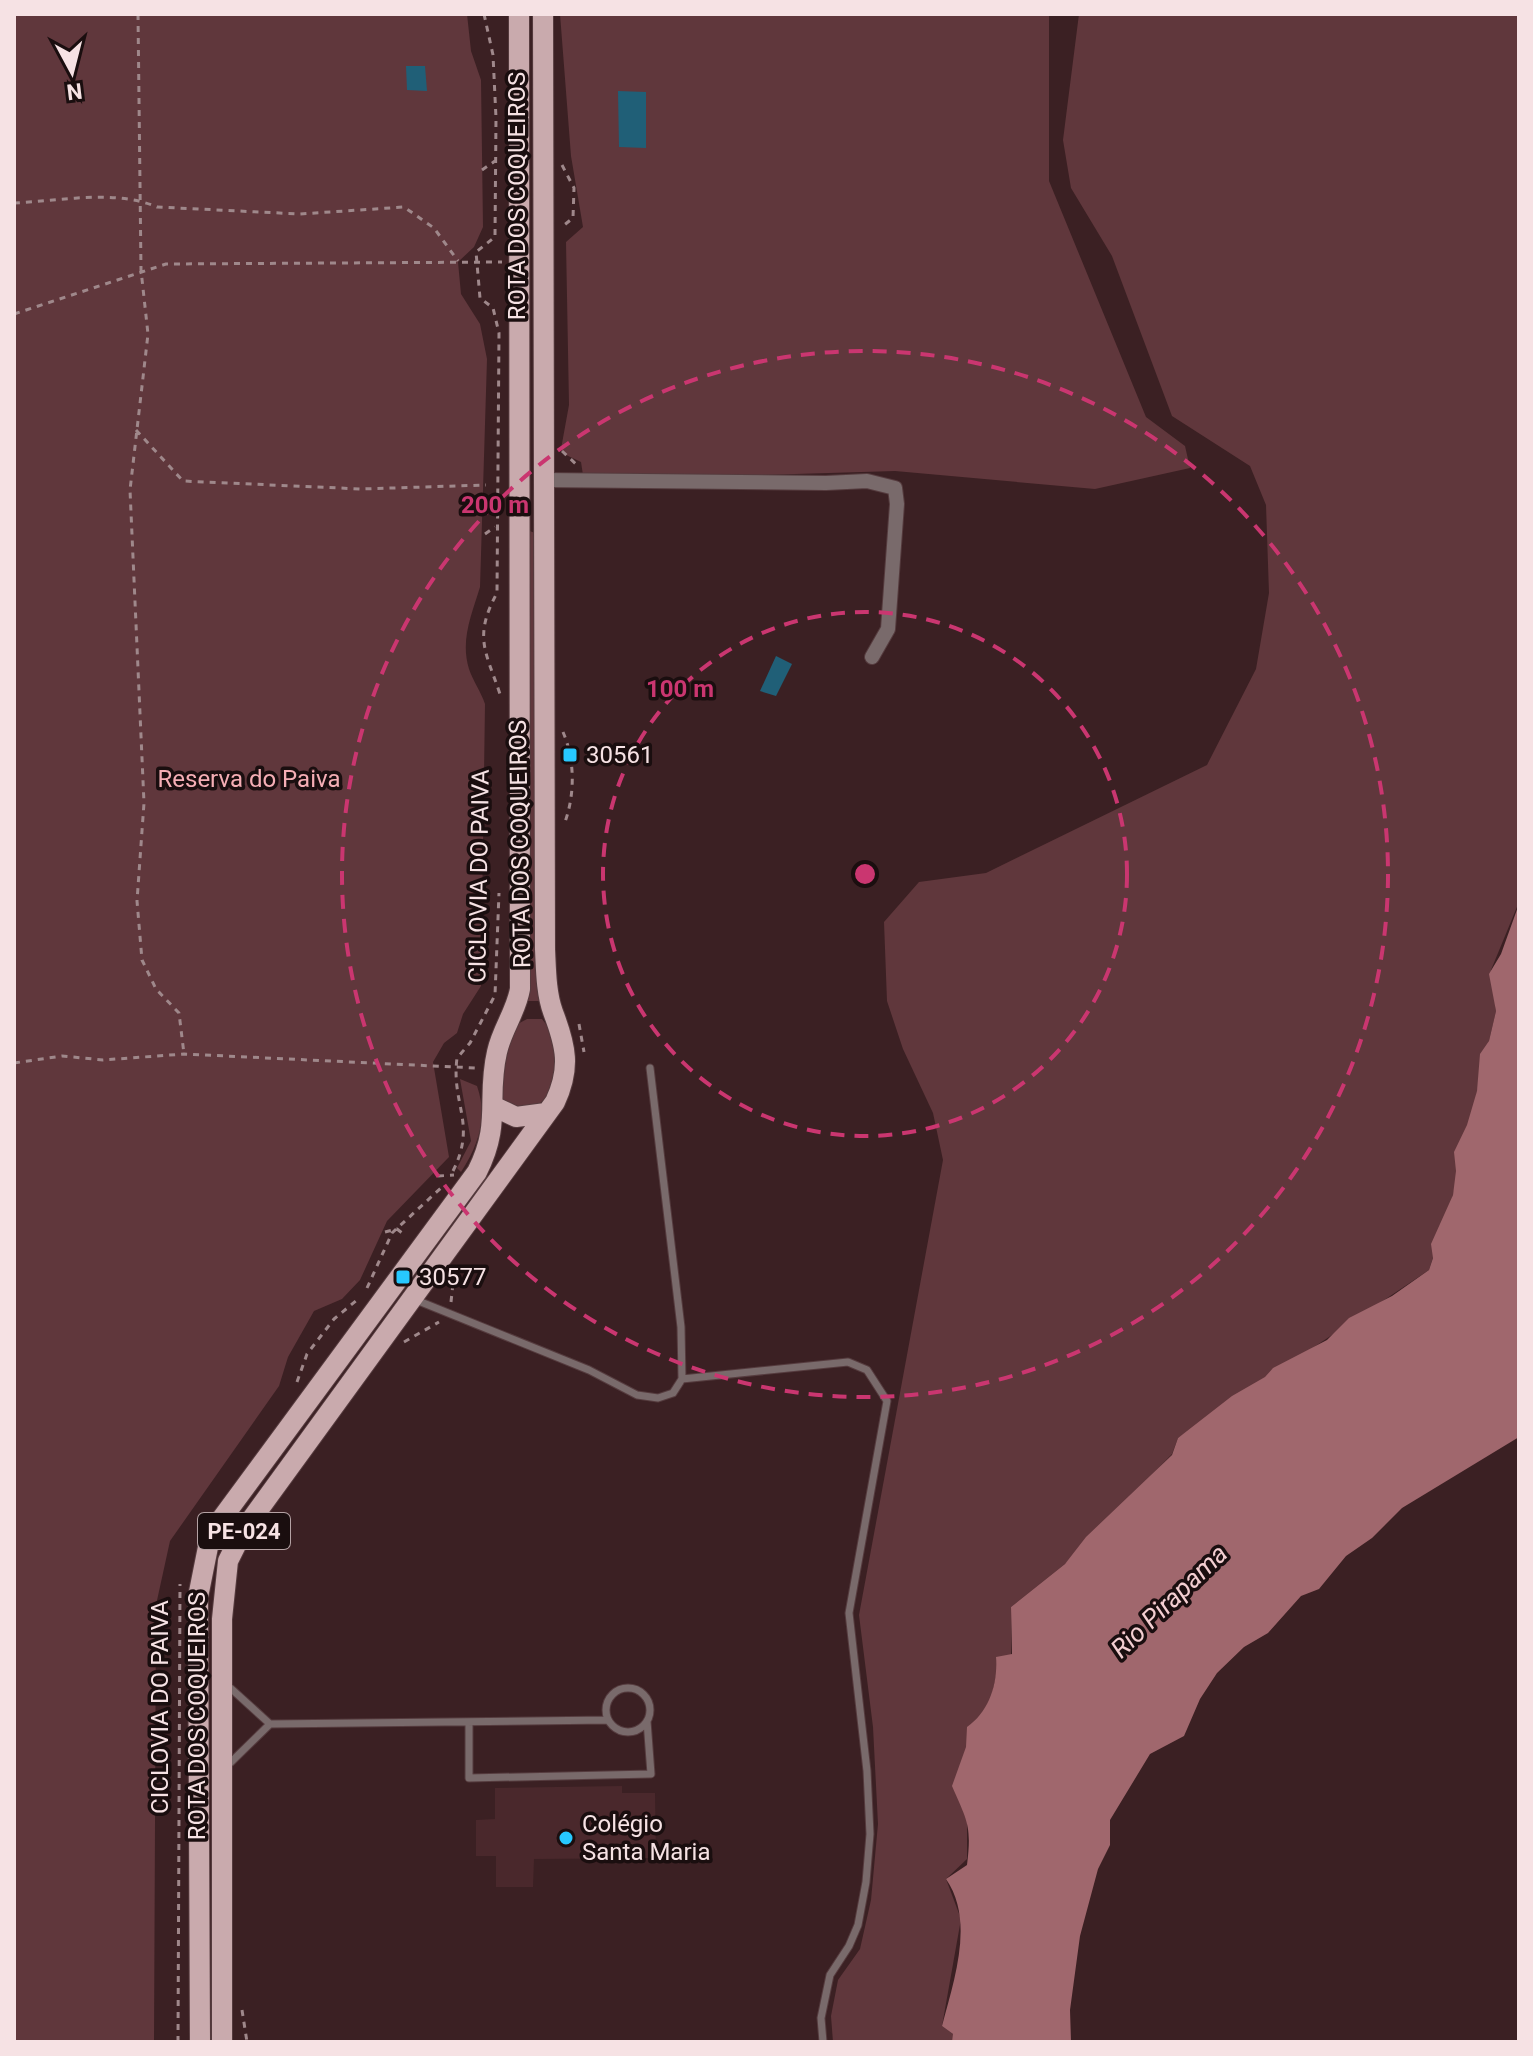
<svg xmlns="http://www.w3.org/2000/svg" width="1533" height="2056" viewBox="0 0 1533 2056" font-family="Roboto,sans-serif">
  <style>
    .built { fill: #4a282c }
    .green { fill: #60373c }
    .water { fill: #a0676d }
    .building { fill: #205f77 }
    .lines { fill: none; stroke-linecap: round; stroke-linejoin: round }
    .service-casing { stroke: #553b3e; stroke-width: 9 }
    .minor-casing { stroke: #553b3e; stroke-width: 16 }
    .primary-casing { stroke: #553b3e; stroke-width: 22 }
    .path { stroke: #9f888b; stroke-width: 3; stroke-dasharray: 6 6; stroke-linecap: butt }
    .service { stroke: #796a6b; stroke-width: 7 }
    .minor { stroke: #796a6b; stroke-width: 14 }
    .primary { stroke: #c9aaad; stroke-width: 20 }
    .ring { fill: none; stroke: #ca3670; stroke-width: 4; stroke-dasharray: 14 10 }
    .poi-dot { fill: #27c8ff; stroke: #1a0e0f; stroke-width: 3 }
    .labels { text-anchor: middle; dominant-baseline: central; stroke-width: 7; stroke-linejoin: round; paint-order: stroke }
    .shield { fill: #1a0e0f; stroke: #b4a2a4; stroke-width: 2 }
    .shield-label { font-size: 22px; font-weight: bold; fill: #f6e2e4 }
    .street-label { font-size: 24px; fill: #f6e2e4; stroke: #1a0e0f }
    .poi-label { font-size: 24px; fill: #f6e2e4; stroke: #1a0e0f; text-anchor: start }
    .park-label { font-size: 24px; fill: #f5aeb5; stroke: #1a0e0f }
    .water-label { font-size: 26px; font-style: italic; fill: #f4cfd2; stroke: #1a0e0f }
    .centre { fill: #ca3670; stroke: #1a0e0f; stroke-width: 4 }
    .ring-label { font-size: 24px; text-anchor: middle; font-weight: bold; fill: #ca3670; stroke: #1a0e0f; stroke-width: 7; stroke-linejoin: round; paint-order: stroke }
  </style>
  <rect width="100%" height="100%" fill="#3b2023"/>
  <path class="built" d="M622,1786V1793H655L656,1858L534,1859L533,1887H496V1856H476V1820L495,1819V1788Z"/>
  <path class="green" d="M14,14H467L471,51L481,80L483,227L474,247L458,262L461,294L480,324L487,359L480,587C472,614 460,640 469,669C473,681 481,692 485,704L481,986L463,1014L457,1033L444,1043L433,1062L449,1157L387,1221L360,1280L342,1299L314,1311L288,1357L279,1386L170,1541L156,1605L154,2042H14Z
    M560,14H1049V181L1146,417L1185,446L1190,468L1095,489L895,471L594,480L583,475L581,462L564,454L561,449L569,405L566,242L583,227L571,156Z
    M1079,14H1519V902L1491,970L1496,1011L1453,1195L1429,1270L1178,1438L1172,1454L1065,1564L1011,1607V1655L996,1658L997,1671L967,1814V1859L946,1879L961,1919L942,2026L953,2034V2042H833L831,2016L838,1980L860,1949L871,1900L878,1824L873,1727L859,1615L943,1160L933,1113L903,1049L887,1001L884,922L919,882L986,873L1207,765L1256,669L1269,593L1266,505L1250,466L1172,416L1112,256L1071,188L1063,140Z
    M527,530L535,533V926L541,1001H523Z
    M527,1019H542L558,1040L555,1089L534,1109H513L503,1102L499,1087L512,1027Z
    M460,1079L477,1086C488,1117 479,1144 461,1172L457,1168L471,1141Z"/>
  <path class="water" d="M1519,904V1437L1402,1508L1372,1538L1346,1556L1319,1589L1301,1596L1268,1633L1244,1647L1217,1673L1200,1699L1184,1736L1150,1754L1110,1820V1845L1098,1869L1080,1936L1070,2010L1071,2042H952L953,2034L942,2026C954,1980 975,1921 946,1879L967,1865C972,1825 967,1821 952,1786L966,1747L967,1727C989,1712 998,1684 996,1657L1012,1654L1011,1607L1065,1564L1086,1537L1172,1455L1178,1438L1232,1396L1265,1377L1273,1368L1327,1340L1349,1318L1392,1296L1429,1270L1433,1258L1431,1244L1453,1195L1456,1171L1454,1152L1467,1125L1477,1091L1480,1054L1489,1041L1496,1011L1489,974L1501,954Z"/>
  <path class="building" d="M406,66H425L427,91L407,90Z
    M618,91L646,92V148L619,147Z
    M776,656L792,664L776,696L760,691Z"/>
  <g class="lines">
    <g class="service-casing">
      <path id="service" d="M416,1300L589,1370L637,1395L658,1398L673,1393L682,1379L681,1327L650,1068
        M682,1379L848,1362L867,1370L887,1401L849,1613L867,1771L870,1834L866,1882L858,1925L849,1946L830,1975L821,2018L823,2042
        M226,1684L270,1724L608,1720
        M606 1710a22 22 0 1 1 44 0a22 22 0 1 1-44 0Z
        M469,1722V1778L651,1774L647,1721
        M227,1766L270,1724"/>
    </g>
    <g class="minor-casing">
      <path id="minor" d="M544,480L826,483L867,481L895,488L897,504L888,629L872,657"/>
    </g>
    <g class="primary-casing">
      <path id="primary" d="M495,1107L516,1117L546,1113
        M200,2042L198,1597L208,1547L220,1521L477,1172C502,1123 486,1099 497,1052C502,1029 516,1012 520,989L519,14
        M222,2042V1619L228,1561L243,1531L555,1102C571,1068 566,1046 553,1012C546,993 546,969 545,949L543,14"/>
    </g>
    <path class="path" d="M138,14L141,270L148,334L130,490L144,803L137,901L142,960L156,989L179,1013L184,1054
      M484,14L493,55L496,118L495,237L476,252L480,298L493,308L499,333L497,593C473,637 486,652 500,694
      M562,165L574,188L573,218L563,226
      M482,170L495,161
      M14,203C59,201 115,189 157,207L300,214L404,207L434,228L458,261
      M14,314L166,264L502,262
      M136,430L183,481L361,489L486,485
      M562,451L577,465
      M485,534L495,527
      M563,732C575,760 575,794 565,822
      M579,1024L584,1052
      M14,1063L62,1056L103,1060L184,1054L476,1068
      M453,1171C477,1123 451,1105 457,1058L470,1043L495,995L499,893
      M438,1176L454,1175
      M385,1232L397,1229L406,1236
      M367,1288L392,1233L442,1187
      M451,1302L454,1274
      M404,1342L439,1322
      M297,1382L307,1354L334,1319L357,1300
      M242,2010L247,2042
      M178,2042L180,1584"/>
    <use href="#service" class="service"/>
    <use href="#minor" class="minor"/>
    <use href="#primary" class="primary"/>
  </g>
  <g class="ring">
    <circle cx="865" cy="874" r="262"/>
    <circle cx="865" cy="874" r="523"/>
  </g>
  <g class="poi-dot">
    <rect x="562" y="747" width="16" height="16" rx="4"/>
    <rect x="395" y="1269" width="16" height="16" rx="4"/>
    <circle cx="566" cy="1838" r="8"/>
  </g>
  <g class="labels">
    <rect class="shield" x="198" y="1513" width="92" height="36" rx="6"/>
    <g class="shield-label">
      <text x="244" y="1531">PE-024</text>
    </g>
    <g class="street-label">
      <text transform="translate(517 196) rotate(-90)">ROTA DOS COQUEIROS</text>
      <text transform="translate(520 844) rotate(-91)">ROTA DOS COQUEIROS</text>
      <text transform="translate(479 876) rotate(-89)">CICLOVIA DO PAIVA</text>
      <text transform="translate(160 1707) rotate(-90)">CICLOVIA DO PAIVA</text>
      <text transform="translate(197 1716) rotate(-90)">ROTA DOS COQUEIROS</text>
    </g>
    <g class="poi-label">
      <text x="586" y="755">30561</text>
      <text x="419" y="1277">30577</text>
      <text x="582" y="1824">Colégio<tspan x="582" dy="28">Santa Maria</tspan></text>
    </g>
    <g class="park-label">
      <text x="249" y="779">Reserva do Paiva</text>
    </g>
    <g class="water-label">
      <text transform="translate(1169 1601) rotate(-44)">Rio Pirapama</text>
    </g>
  </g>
  <circle cx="865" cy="874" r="12" class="centre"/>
  <g class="ring-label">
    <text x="495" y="513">200 m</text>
    <text x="680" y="697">100 m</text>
  </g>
  <rect width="1533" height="2056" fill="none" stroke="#f6e2e4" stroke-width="32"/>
  <g transform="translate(72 72) rotate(173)" stroke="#1a0e0f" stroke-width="6" paint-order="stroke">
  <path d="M0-6L14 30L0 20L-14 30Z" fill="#f6e2e4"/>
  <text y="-12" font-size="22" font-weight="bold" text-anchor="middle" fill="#f6e2e4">N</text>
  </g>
</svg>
